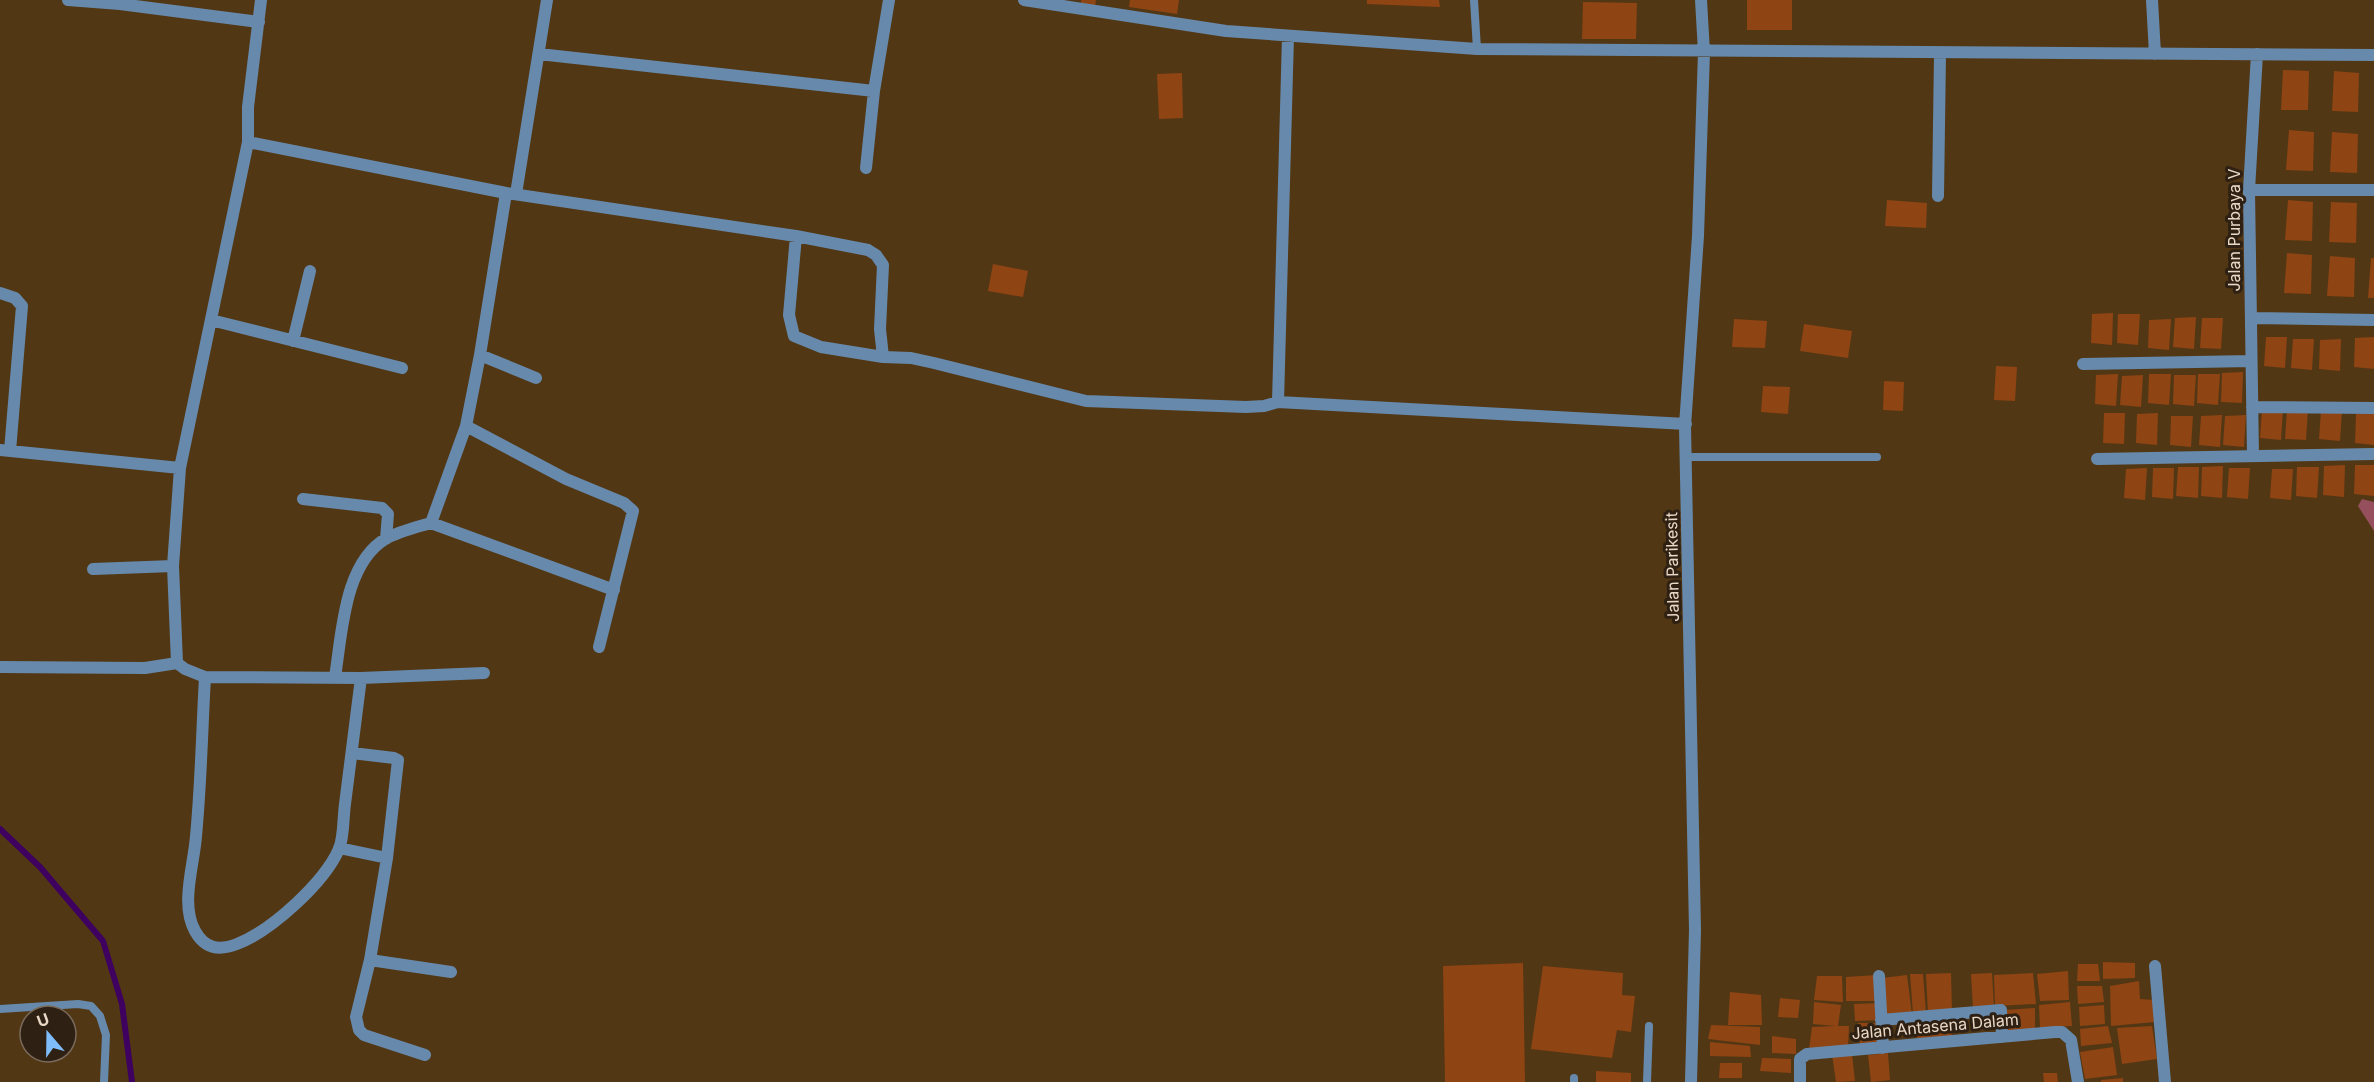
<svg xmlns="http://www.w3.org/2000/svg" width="2374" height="1082" viewBox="0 0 2374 1082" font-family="Inter,sans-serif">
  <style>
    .green { fill: #964f5c }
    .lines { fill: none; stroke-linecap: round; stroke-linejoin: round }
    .stream { stroke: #3f015f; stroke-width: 6 }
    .building { fill: #8e4413 }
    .service { stroke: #678aac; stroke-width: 8 }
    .minor { stroke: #678aac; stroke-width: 12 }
    .labels { text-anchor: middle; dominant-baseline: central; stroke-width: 6; stroke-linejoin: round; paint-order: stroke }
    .street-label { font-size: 16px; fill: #e9d8c6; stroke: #2e2113 }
  </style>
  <rect width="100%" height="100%" fill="#523715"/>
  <path class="green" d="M2362,499L2374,502V531L2358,506Z"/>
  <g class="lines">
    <path class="stream" d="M0,829L40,867L103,941L122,1004L132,1082"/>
  </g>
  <path class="building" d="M1081,0H1096L1095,6L1081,3Z
    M1130,0H1179L1177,14L1129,7Z
    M1367,0H1439L1440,7L1367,4Z
    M1747,0H1792V30H1747Z
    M1583,2L1637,3L1636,39H1582Z
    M2283,70L2309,71L2308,110H2281Z
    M2334,71L2359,73L2358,112L2332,111Z
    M1182,73L1183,118L1159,119L1157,74Z
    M2289,130L2314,132L2313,171L2286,170Z
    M2332,132L2358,134L2357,173L2330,172Z
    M1887,200L1927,203L1926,228L1885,226Z
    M2288,200L2313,202L2312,241L2285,240Z
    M2331,202L2357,203L2356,243L2329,242Z
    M2287,253L2312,255L2311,294L2284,293Z
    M2330,256L2355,258L2354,297L2327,296Z
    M2371,258H2374V298H2368Z
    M993,264L1028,271L1023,297L988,291Z
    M2113,313L2112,345L2091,343L2092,314Z
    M2118,314H2140L2138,345L2117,343Z
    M2196,317L2194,349L2173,347L2175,318Z
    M2202,318H2223L2221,349L2200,348Z
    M1734,319L1767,321L1765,348L1732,347Z
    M2171,319L2169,350L2148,348L2149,320Z
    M1804,324L1852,331L1848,358L1800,351Z
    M2266,337H2287L2285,368L2264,366Z
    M2374,337V369L2354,367L2355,338Z
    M2293,339H2314L2312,370L2291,368Z
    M2341,339L2340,371L2319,369L2320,340Z
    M1996,366L2017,367L2015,401L1994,400Z
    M2243,372L2242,403L2221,402L2222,373Z
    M2118,374L2116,406L2095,404L2096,375Z
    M2149,374H2171L2169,405L2148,403Z
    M2198,374H2220L2218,405L2197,403Z
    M2143,375L2141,407L2120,405L2122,376Z
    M2174,375H2196L2194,406L2173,404Z
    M1884,381L1904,382L1903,411L1883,410Z
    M1763,386L1790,387L1788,414L1761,412Z
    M2262,409H2283L2281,440L2260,438Z
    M2308,409L2306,440L2285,439L2287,410Z
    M2321,410H2342L2340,441L2319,439Z
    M2104,413H2125L2124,444L2103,443Z
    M2158,413L2157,445L2136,443L2137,414Z
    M2374,413V445L2355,443L2356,414Z
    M2222,415L2220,447L2199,445L2201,416Z
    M2246,415L2244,447L2223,445L2225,416Z
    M2171,416H2193L2191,447L2170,445Z
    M2345,465L2344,497L2323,495L2324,466Z
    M2355,465H2374V496L2354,494Z
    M2223,466L2222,498L2201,496L2202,467Z
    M2178,467H2199L2198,498L2176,496Z
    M2297,467H2319L2317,498L2296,496Z
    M2147,468L2145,500L2124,498L2126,469Z
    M2153,468H2174L2173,499L2152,497Z
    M2229,468H2250L2248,499L2227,497Z
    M2272,469H2293L2291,500L2270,498Z
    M2103,962L2135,963V978L2103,979Z
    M1523,963L1525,1082H1445L1443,966Z
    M2078,964H2098L2100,981H2077Z
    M1543,966L1623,973L1622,995L1635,996L1631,1032L1617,1030L1612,1058L1531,1049Z
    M2068,971L2069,1000L2040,1001L2037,974Z
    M1951,973L1952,1011L1928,1014L1926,974Z
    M1992,973L1994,1008L1973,1009L1971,974Z
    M2033,973L2036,1004L1995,1006L1994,975Z
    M1910,974H1923L1926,1013L1913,1014Z
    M1877,975L1880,1001H1846V977Z
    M1907,975L1912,1015L1886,1018L1882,978Z
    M1817,976H1842L1843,1002L1814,1000Z
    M2139,981L2140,999L2154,1000L2155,1022L2111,1026L2110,986Z
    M2077,986H2102L2104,1002L2078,1004Z
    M1730,992L1761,995L1762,1025H1728Z
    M1780,998L1800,1000L1798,1018L1778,1017Z
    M1814,1002L1841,1005L1838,1026H1849L1848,1048L1809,1050L1812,1027L1835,1026L1813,1024Z
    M2070,1002L2072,1026L2040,1028L2039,1005Z
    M1880,1003L1881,1020L1855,1021L1854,1004Z
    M2104,1005L2105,1024L2080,1026L2079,1007Z
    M2035,1008V1031L2006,1033L2005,1010Z
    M1948,1016L1953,1039L1917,1041L1916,1019Z
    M1858,1023H1878L1879,1044L1860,1046Z
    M1711,1025L1760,1027V1045L1708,1039Z
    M2108,1026L2112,1043L2081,1046L2080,1029Z
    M2152,1026L2157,1059L2122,1064L2117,1028Z
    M1772,1036L1796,1039V1054L1772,1053Z
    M1710,1042L1750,1046L1751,1057L1710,1056Z
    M2113,1047L2117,1075L2085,1079L2080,1052Z
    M1888,1053L1890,1080L1871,1082L1868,1055Z
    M1852,1054L1855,1081L1836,1082L1832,1055Z
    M1762,1058L1791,1059V1073L1760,1071Z
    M1720,1063H1742V1078H1719Z
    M1596,1071L1631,1073V1082H1596Z
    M2043,1073H2057L2058,1082H2044Z
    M2123,1078V1082H2101V1080Z"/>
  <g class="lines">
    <path class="service" d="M1474,0L1477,49
      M1686,457H1877
      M0,1009L78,1004L91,1006L100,1016L106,1035L104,1082
      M1574,1082V1078
      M1647,1082L1649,1026"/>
    <path class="minor" d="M68,0L120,4L259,22
      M1024,0L1226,31L1477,49L2374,55
      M2152,0L2155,54
      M539,54L874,91
      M248,142L506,193L796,236L868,250L876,255L883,265L880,329L883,357L911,358L934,363L1086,401L1246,407L1264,406L1278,402L1686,424
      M866,168L874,91L889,0
      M2249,190H2374
      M516,194L547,0
      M1938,196L1940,54
      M796,236L789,315L794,336L821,347L883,357
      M0,293L15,298L22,306L10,451
      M2251,318L2374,320
      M211,320L402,368
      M293,341L310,271
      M480,355L536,378
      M2083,364L2251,361
      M1278,402L1288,36
      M2252,407L2374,408
      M466,426L566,479L624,503L633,511L599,647
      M0,450L180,468
      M2253,456L2249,190L2257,54
      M2097,459L2374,454
      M303,499L382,508L388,514L386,539
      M431,523L466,426L480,355L506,193
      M93,569L173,566
      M177,663L185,669L205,677L361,678L484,673
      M0,667L145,668L177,663L173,566L180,468L248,142V107L261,0
      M205,677C202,730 201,784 196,836C194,865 180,904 195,931C205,949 219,951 237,944C271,931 324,883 339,849C344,837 343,818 345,804C350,762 356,720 361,678
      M335,677C342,633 344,562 387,538C401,531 416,527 431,523L614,590
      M339,848L387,858L398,760L394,758L352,753
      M387,858L370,960L356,1017L359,1030L364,1035L425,1055
      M370,960L451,972
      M2155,966L2165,1082
      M1879,976L1883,1048
      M1881,1020L2001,1010L2002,1037
      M1691,1082L1695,930L1685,426L1698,236L1704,52L1701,0
      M1800,1082V1059L1807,1054L2055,1032H2062L2071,1040L2078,1082"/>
  </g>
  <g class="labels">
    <g class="street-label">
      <text transform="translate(2234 230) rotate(-90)">Jalan Purbaya V</text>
      <text transform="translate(1672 567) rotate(-91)">Jalan Parikesit</text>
      <text transform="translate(1935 1026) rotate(-5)">Jalan Antasena Dalam</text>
    </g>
  </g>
  <g transform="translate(48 1034) rotate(340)"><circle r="28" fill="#2e2113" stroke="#796a5b" stroke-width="1.5"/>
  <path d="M0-4.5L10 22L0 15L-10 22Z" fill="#7fbdfa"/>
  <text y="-9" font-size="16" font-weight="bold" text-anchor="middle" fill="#e9d8c6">U</text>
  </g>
</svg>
